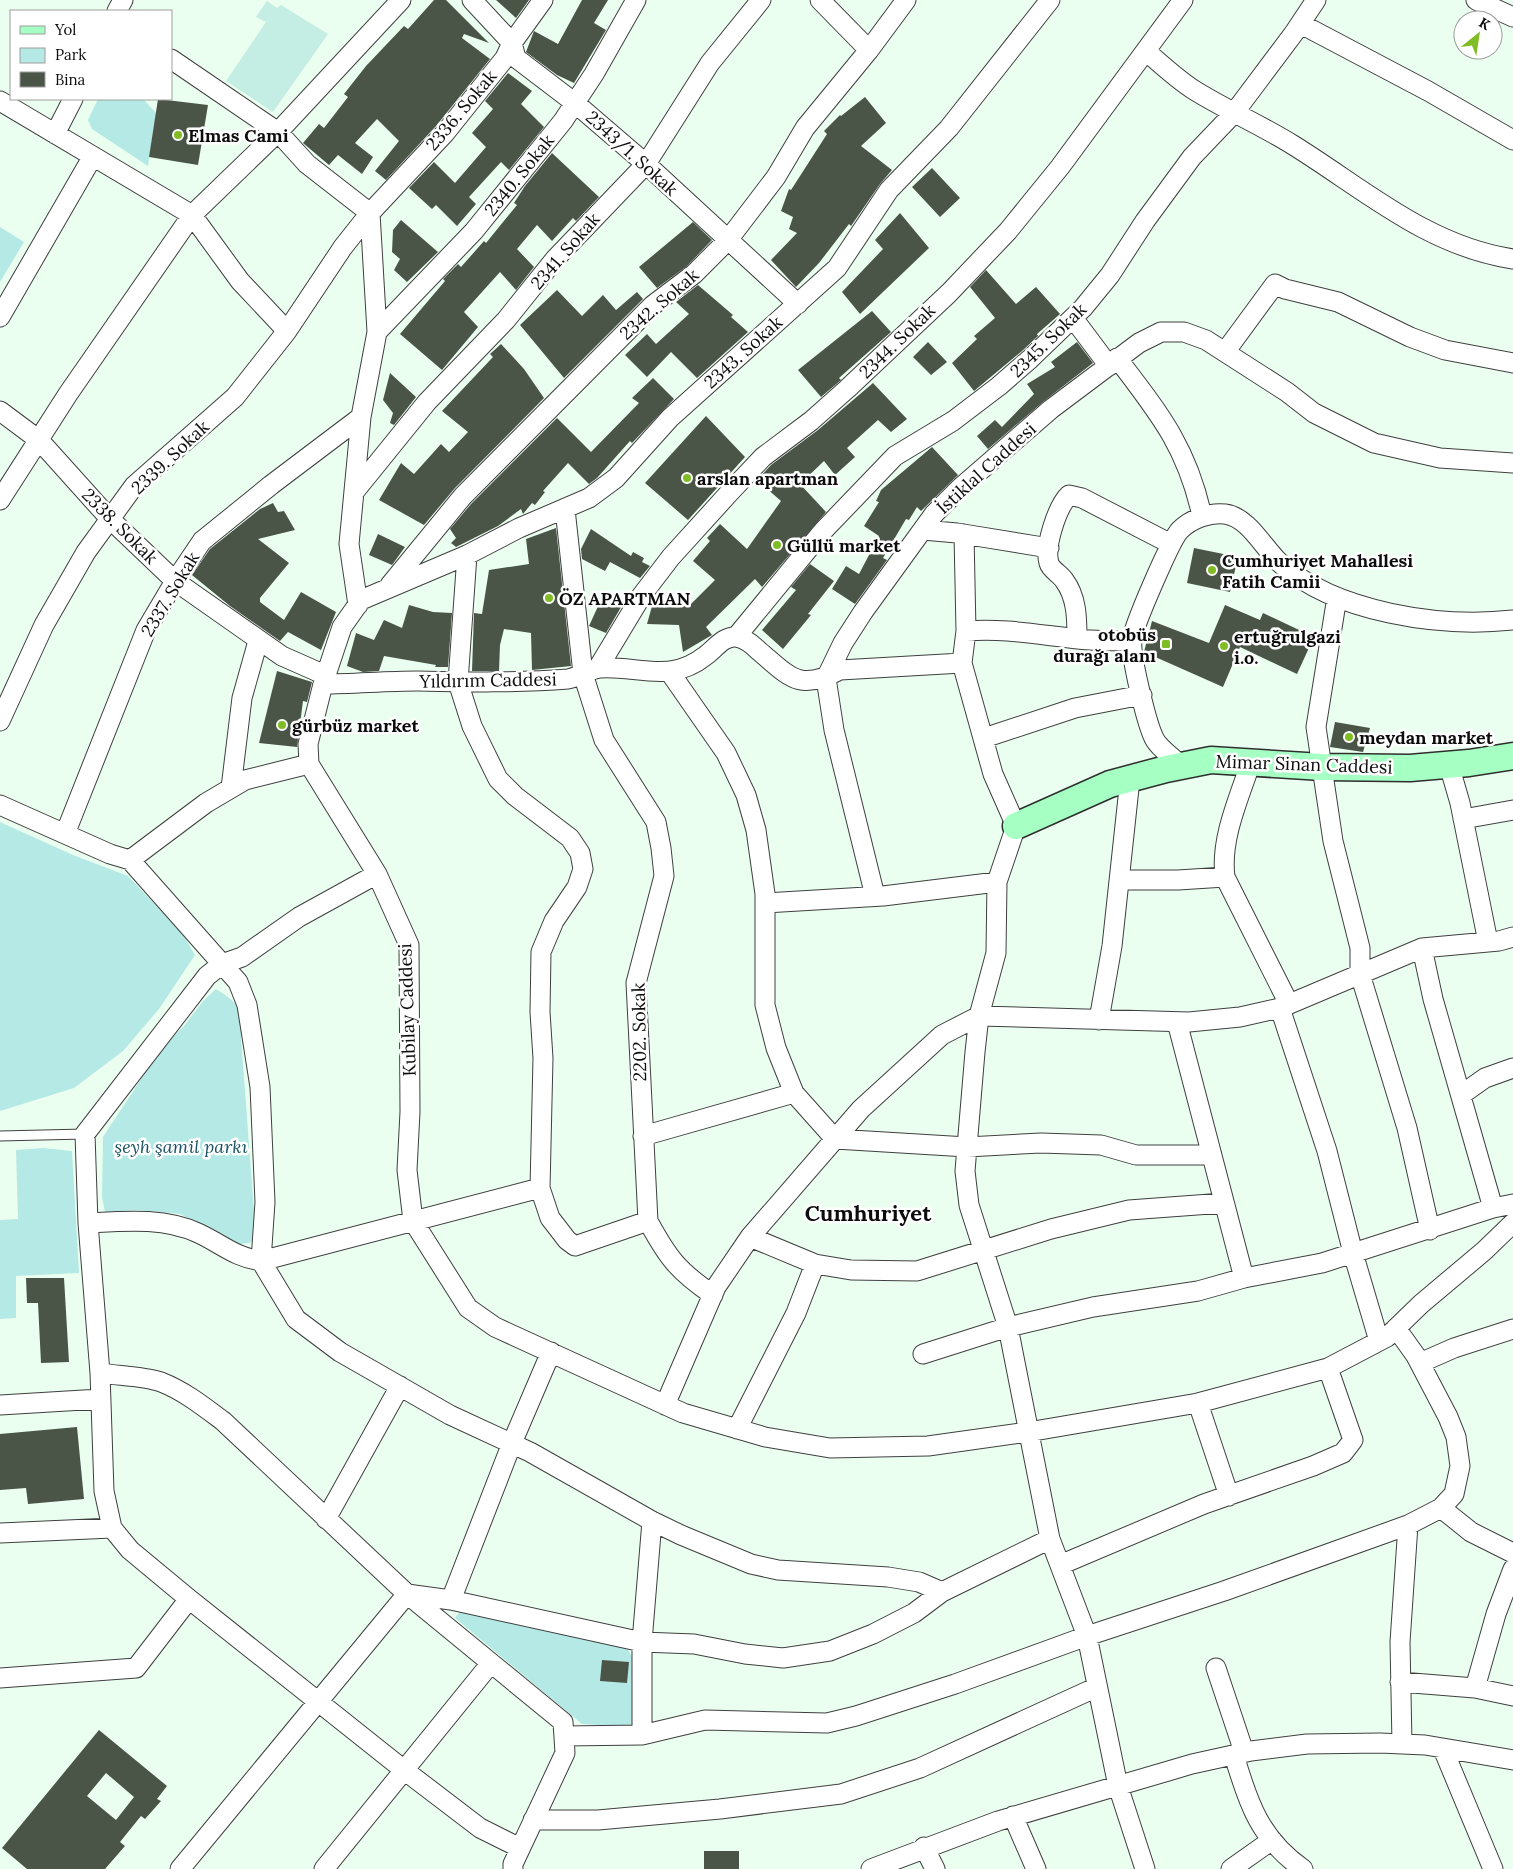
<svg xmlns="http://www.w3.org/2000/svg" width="1513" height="1869" viewBox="0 0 1513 1869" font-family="Lora,serif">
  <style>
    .green { fill: #b5e9e5 }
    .pitch { fill: #c4ede4 }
    .building { fill: #4a5548; fill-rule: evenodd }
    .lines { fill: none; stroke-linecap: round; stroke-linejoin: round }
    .lane-casing { stroke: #3f3f3f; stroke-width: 11 }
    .street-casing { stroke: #3f3f3f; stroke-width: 21 }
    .secondary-casing { stroke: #2e2e2e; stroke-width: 29 }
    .lane { stroke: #fff; stroke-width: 9 }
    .street { stroke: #fff; stroke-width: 19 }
    .secondary { stroke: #a6ffc3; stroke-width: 26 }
    .poi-dot { fill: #80bc24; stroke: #fff; stroke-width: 2 }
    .labels { text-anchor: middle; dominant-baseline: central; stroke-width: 5; stroke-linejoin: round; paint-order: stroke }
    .street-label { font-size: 18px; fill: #0c0c0c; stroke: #fff }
    .poi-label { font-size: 18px; font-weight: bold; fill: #0c0c0c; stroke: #fff; text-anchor: start }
    .park-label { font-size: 18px; font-style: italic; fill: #1c5364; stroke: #fff }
    .district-label { font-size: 22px; font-weight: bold; fill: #0c0c0c; stroke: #fff }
  </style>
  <rect width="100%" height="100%" fill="#ebfff0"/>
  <path class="green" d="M98,99H143L156,113L148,166L92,129L88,120Z
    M0,227L24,242L0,282Z
    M0,822L73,855L128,876L182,933L195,955L159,1009L123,1051L74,1088L0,1111Z
    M216,989C240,1004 244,1010 241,1038L254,1211L253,1242L237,1245L180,1214L138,1210L105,1212L102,1197L103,1137L162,1047L184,1026L203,1001Z
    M43,1148L72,1151L79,1273L16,1276V1318L0,1319V1220L18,1219L16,1150Z
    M463,1608L626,1647L635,1661V1723L630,1727L582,1724L455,1618Z"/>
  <path class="pitch" d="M267,1L277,8L281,5L328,34L273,112L226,81L266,22L256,17Z"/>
  <path class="building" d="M434,0H446L489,43L464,34L462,38L490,59L436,126L386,180L375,171L399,141L377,119L355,143L373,157L362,174L338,155L329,165L303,143L319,124L324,128L348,97L344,94L366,66L404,26L408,29Z
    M496,0H529L516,18Z
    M582,0H608L594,23L606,30L574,83L557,75L526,52L534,31L558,44Z
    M508,73L532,91L521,104L544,127L509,170L501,162L469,197L476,204L457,226L436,205L432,209L409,188L434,162L455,183L486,147L472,133L493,109L485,101Z
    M865,97L886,123L861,146L892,170L880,184L851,226L849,224L819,263L796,287L771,260L797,233L789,229L793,217L781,211L789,189L791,190L827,134L824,131L840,115L841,116Z
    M158,99L208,105L198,165L149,157Z
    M552,153L599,197L576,221L573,218L552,241L537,225L517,249L534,267L516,290L500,272L464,312L478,327L442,370L400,334L445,281L443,279L458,264L461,267L484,241L486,243L517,205L514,203L525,186Z
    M932,168L960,198L940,217L912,187Z
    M900,213L929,248L860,314L842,292L883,249L875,240Z
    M401,220L438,252L407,282L394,270L400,259L392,252L393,230Z
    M693,222L712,240L687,266L657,288L639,267Z
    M986,270L1016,304L1036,287L1060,314L1037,334L1038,336L1022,351L974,391L952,363L977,339L974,336L995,318L970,287Z
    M698,285L733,315L731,317L748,332L697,378L671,352L647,377L625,355L647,334L656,344L689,314L676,302Z
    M557,290L582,316L603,295L616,310L637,292L643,299L564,378L520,325Z
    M872,311L891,332L839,378L841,380L821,397L798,370Z
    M928,342L947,362L931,375L913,357Z
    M1077,342L1093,363L1044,401L988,449L977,436L995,420L1002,427L1034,394L1027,384L1055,367L1051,362Z
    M501,344L524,369L544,398L455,488L424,525L379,500L401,463L414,474L441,444L449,452L468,432L442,411L493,357L490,354Z
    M390,373L416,397L394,425L390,423L393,413L383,400Z
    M653,378L674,399L632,443L630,441L597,478L589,484L568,463L543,491L545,492L535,505L532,503L523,514L521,509L498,526L456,547L451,543L456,538L450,529L471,504L557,418L591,452L639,403L632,398Z
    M873,383L907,419L891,432L878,420L847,448L855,457L835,475L824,461L800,484L826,512L762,587L755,579L706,627L712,635L683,652L679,625L647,624L654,599L688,607L715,580L693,561L710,541L707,538L720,524L747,549L781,501L757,480L771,465L818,430Z
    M706,416L745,457L688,520L645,483Z
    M932,447L958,475L921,511L917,507L909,520L906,519L883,558L887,560L855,604L832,589L846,566L859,574L879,536L864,526L879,502L876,501L881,490Z
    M273,503L278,512L284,511L295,530L258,539L289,563L260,598V602L284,620L301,592L336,612L321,650L288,632L280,641L230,606L192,575L210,549L260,509Z
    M556,528L571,666L532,670L531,633L504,629L500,645L499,671H472L474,613L482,614L489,570L529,564L526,539Z
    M591,529L631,556L633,552L644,558L642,562L650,566L640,578L610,562L605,571L582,559L581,549Z
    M378,534L405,547L392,565L369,555Z
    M1194,548L1238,557L1230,592L1187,583Z
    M810,564L834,581L808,614L811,615L783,649L762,630L796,590L791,587Z
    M605,591L624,602L606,633L589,626Z
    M409,605L433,612L452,613L448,667H435L436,665L384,656L379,671L363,672L347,666L356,633L374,640L384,620L402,628Z
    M1225,605L1260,620L1263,613L1314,637L1297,674L1240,647L1223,687L1144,652L1152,621L1209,643Z
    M277,671L312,682L307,702L303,701L297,747L259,743Z
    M1335,722L1370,728L1363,752L1330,747Z
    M26,1278H64L69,1362L41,1363L38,1303H27Z
    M77,1427L84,1499L28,1504L26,1488L0,1490V1434Z
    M602,1660L629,1662L627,1683L600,1681Z
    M99,1730L167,1786L157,1799L161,1801L145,1819L141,1816L120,1842L125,1846L105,1869H27L2,1848ZM106,1773L134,1797L116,1820L87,1796Z
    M704,1851H739V1869H704Z"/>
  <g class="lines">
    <g class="lane-casing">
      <path id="lane" d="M0,1136L85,1134"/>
    </g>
    <g class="street-casing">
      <path id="street" d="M472,0L512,43L516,58L575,103L646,164L798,304
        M820,0L869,50
        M1050,0L949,128L889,190L837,268L670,418L616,478L589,498L519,528L467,555L361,600L342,627L323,684L308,744L309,764L377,874L409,945L410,1112L407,1170L413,1221L468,1308L495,1327L683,1413L765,1437L830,1448L928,1446L1028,1432L1198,1403L1328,1368L1387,1337L1421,1304L1484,1251L1513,1223
        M1476,0L1513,17
        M117,11L123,0
        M1301,24L1428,91L1513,140
        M1147,52C1162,65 1177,79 1194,90C1226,110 1261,125 1293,145C1364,189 1427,246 1513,259
        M171,59L278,132L307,164L370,213L445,133L505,58L512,43L543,0
        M0,101L192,215L240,281L287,331
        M55,134L73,99
        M0,317L93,156
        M1073,318L1109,366
        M377,332L474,231L563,121L594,74L636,0
        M1225,352L1275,284L1285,289L1338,302L1410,337L1445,350L1513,363
        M1117,358C1159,413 1187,447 1202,516
        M0,411L39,440L110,519L175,581L282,656L325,675
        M355,491L427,402L506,320L555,259L646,164L710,63L761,0
        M0,500L68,394L192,215L278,132L401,0
        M565,509L583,674L604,740L656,822L661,848L664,876L636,983L648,1221C668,1258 678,1271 713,1295
        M923,530L957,533L1049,548
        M964,534L966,631L962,663L993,774L1016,826L997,882L996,953L979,1016L975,1052L965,1171L969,1205L1008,1327L1050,1539L1087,1636L1118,1786L1145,1869
        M467,555L458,682L472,726L498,779L515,796L570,838L580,853L583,869L577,887L554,921L541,952L540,1012L543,1058L540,1188L550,1218L567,1240L575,1246L648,1221
        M390,585L463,496L653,305L694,274L728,240L776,177L805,128L869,50L906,0
        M1337,597L1316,727L1333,841L1360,948V974L1407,1128L1430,1230
        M966,631C1022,626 1076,645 1132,640
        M736,637L823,531L895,456L953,421L999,386L1030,359L1083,308L1110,275L1145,221L1192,157L1234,113L1294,33L1316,0
        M1077,639C1077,619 1077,597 1064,580C1060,574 1051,570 1049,563C1044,547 1057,507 1069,495L1082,498L1171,544
        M598,668L642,595L671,557L730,492L763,457L811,421L847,389L949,293L1008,231L1060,167L1183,0
        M669,671L726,753L746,795L756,830L765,894V1005L776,1048L794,1093L835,1139L967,1147L1041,1143L1101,1145L1136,1155H1212
        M323,684C354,684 385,681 417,681C468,682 518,683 568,679C579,677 589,669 600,668C624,666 647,674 671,671C684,669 695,664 705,656C715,649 723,636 736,637C745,638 753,645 759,651C790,677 799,692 840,670L962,663
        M0,721L44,625L86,552L134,486L235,397L287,331L343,247L370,213L377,332L361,417L349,544L358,605
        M984,738L1075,708L1142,695
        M1251,762C1239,798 1220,839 1225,877L1289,1004
        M1449,765L1460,803L1488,942
        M1181,766C1174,758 1160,749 1155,740C1147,726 1130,655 1132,640C1133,627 1171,539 1180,530C1191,519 1210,512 1225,514C1249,517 1264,549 1280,563C1336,613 1441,628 1513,620
        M231,788L242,698L258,641
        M0,805L110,854L130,860L206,803L245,780L309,764
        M1463,819L1513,810
        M65,834L146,630L175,581L202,541L271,485L361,417
        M130,860L238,982L247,1005L260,1087L265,1202L261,1261L296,1319L340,1352L450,1415L530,1452L652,1521L681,1535L751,1564L778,1570L888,1577L919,1582L942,1592
        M1119,880H1178L1225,877
        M875,896L834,730L826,678L843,643L863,612L934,514L959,489L1051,409L1139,343L1161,332H1184L1206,340L1287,392L1314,413L1374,443L1440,458L1513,463
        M765,903L883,896L997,882
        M1422,948L1433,999L1493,1208
        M1280,1008L1327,1151L1353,1253L1379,1341
        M1099,1020L1112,946L1130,779
        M1177,1022L1244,1278
        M1461,1095L1485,1078L1513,1068
        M643,1136L794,1093
        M88,1223L85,1134L207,976L222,964L242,957L299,917L377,874
        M750,1237L815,1264L851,1270L917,1271L1051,1229L1129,1210L1224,1203
        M923,1354L1008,1327L1093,1307L1198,1291L1244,1278L1322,1263L1493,1208L1513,1204
        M1420,1363L1454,1348L1513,1329
        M100,1373C119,1376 143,1376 161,1382C184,1391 203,1406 223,1421L407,1594L563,1722L565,1753L513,1864V1869
        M1198,1403L1229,1496
        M0,1405L100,1399
        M665,1405L716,1287L750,1237L861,1109L942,1035L979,1016L1189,1022L1240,1017L1280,1008L1422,948L1499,941L1513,937
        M737,1429L796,1313L815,1264
        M1441,1508L1471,1532L1513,1553
        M326,1519L400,1386
        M0,1533L112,1528
        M1060,1565L1204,1504L1313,1466L1343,1453L1353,1440L1328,1368
        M407,1594L451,1600L642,1642L694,1644L745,1654L783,1658L830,1651L873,1634L914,1613L942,1592L1050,1539
        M451,1600L512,1443L551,1352
        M1216,1668L1244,1752
        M0,1678L136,1668L189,1599
        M1400,1682L1475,1688L1496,1614L1513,1569
        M1475,1688L1513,1696
        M642,1735V1642L652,1521
        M564,1736L642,1735L705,1720L827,1723L856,1716L955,1684L1087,1636L1224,1591L1408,1525L1441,1508L1454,1494L1460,1466L1456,1437L1448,1417L1416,1356L1396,1328
        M1402,1744L1400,1642L1408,1525
        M1443,1749L1493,1869
        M1234,1755C1248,1803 1260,1839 1303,1869
        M1013,1816L1036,1869
        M533,1820H598L720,1809L841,1794L920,1768L1097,1687
        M924,1847L935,1869
        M520,1848L480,1828L404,1770L189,1599L130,1550L112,1528L104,1491L100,1373L88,1223C124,1221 164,1217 198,1233C222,1244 234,1257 261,1261L540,1188
        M180,1869L407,1594
        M324,1869L491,1663
        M871,1869L998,1821L1192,1764L1251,1751L1307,1744L1380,1743L1425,1745L1513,1760
        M1231,1869L1272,1840"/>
    </g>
    <g class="secondary-casing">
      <path id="secondary" d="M1016,826L1110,784L1166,769L1211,760L1322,767L1410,768L1469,763L1513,756"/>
    </g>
    <use href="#lane" class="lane"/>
    <use href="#street" class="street"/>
    <use href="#secondary" class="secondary"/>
  </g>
  <g class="poi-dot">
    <circle cx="178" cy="135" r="5"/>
    <circle cx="687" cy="478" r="5"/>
    <circle cx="777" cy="545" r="5"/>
    <circle cx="1212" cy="570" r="5"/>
    <circle cx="549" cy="598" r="5"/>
    <rect x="1161" y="639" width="10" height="10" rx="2.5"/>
    <circle cx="1224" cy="646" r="5"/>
    <circle cx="282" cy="725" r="5"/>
    <circle cx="1349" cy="737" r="5"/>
  </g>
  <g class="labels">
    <g class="street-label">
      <text transform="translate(461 110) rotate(-50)">2336. Sokak</text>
      <text transform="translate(632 153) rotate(42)">2343/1. Sokak</text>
      <text transform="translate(519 175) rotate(-51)">2340. Sokak</text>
      <text transform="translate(565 251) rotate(-49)">2341. Sokak</text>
      <text transform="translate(659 304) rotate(-41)">2342. Sokak</text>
      <text transform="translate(1048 340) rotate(-44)">2345. Sokak</text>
      <text transform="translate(897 341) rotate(-44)">2344. Sokak</text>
      <text transform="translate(743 352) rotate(-42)">2343. Sokak</text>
      <text transform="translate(170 457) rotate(-43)">2339. Sokak</text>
      <text transform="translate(986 468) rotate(-42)">İstiklal Caddesi</text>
      <text transform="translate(120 526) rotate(45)">2338. Sokak</text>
      <text transform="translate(170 594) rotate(-59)">2337. Sokak</text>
      <text transform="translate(488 680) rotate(-1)">Yıldırım Caddesi</text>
      <text transform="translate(1304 764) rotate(2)">Mimar Sinan Caddesi</text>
      <text transform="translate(407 1010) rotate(-92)">Kubilay Caddesi</text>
      <text transform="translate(639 1032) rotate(-91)">2202. Sokak</text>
    </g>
    <g class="poi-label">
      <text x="188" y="135">Elmas Cami</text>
      <text x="697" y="478">arslan apartman</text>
      <text x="787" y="545">Güllü market</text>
      <text x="1222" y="560">Cumhuriyet Mahallesi<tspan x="1222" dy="21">Fatih Camii</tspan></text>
      <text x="559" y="598">ÖZ APARTMAN</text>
      <text x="1156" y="634" text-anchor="end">otobüs<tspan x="1156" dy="21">durağı alanı</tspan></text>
      <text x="1234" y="636">ertuğrulgazi<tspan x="1234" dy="21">i.o.</tspan></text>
      <text x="292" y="725">gürbüz market</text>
      <text x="1359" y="737">meydan market</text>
    </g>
    <g class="park-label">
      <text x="181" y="1146">şeyh şamil parkı</text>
    </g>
    <g class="district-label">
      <text x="868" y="1213">Cumhuriyet</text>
    </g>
  </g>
  <rect x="10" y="10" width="162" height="90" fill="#ffffff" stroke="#9e9e9e"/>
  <rect x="20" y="26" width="25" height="8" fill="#a6ffc3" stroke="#9e9e9e"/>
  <text x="55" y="35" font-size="15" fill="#0c0c0c">Yol</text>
  <rect x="20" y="48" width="25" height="15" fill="#b5e9e5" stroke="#9e9e9e"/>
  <text x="55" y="60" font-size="15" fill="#0c0c0c">Park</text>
  <rect x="20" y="72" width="25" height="15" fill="#4a5548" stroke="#9e9e9e"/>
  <text x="55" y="85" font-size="15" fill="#0c0c0c">Bina</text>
  <g transform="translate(1478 35) rotate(30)"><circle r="24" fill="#ffffff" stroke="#9e9e9e"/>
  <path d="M0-4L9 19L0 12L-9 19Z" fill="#80bc24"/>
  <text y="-8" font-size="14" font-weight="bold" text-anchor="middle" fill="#0c0c0c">K</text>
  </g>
</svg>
